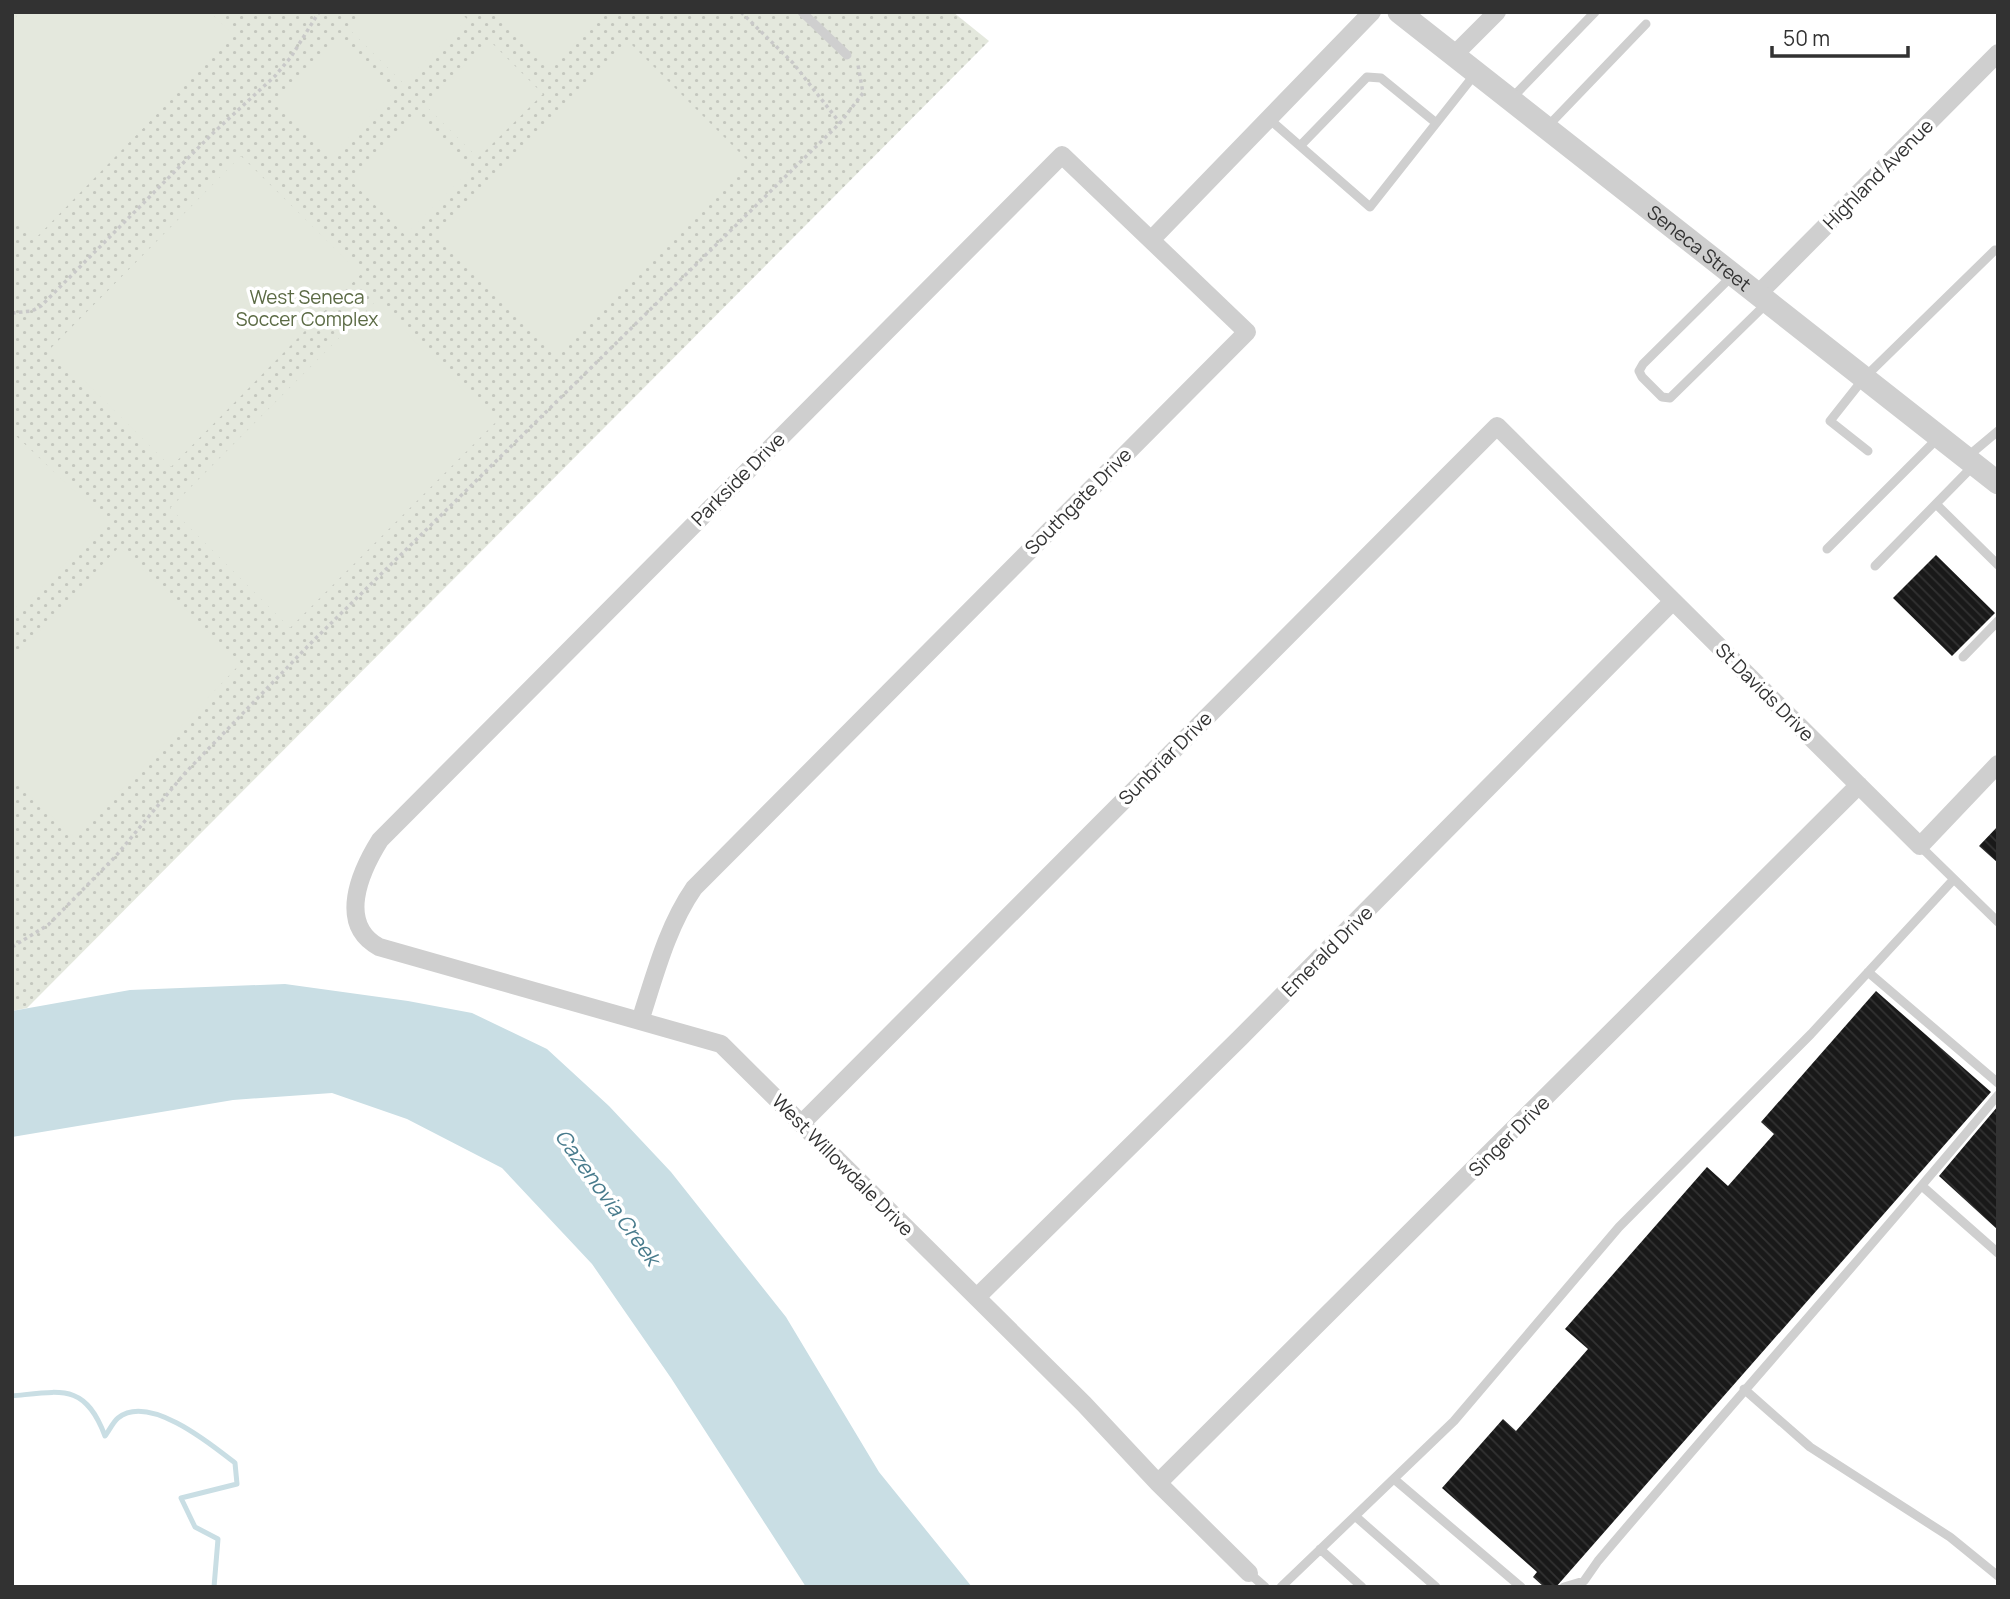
<svg xmlns="http://www.w3.org/2000/svg" width="2010" height="1599" viewBox="0 0 2010 1599" font-family="Manrope,sans-serif">
  <style>
    .grass { fill: url(#grass-dots) }
    .garden { fill: #e4e8dd }
    .water { fill: #c9dee4 }
    .lines { fill: none; stroke-linecap: round; stroke-linejoin: round }
    .stream { stroke: #c9dee4; stroke-width: 5 }
    .building { fill: url(#building-back-hatch) }
    .path { stroke: #c9c9c9; stroke-width: 3.5; stroke-dasharray: 3.5 3.5; stroke-linecap: butt }
    .service { stroke: #cfcfcf; stroke-width: 9 }
    .minor { stroke: #cfcfcf; stroke-width: 18 }
    .tertiary { stroke: #cfcfcf; stroke-width: 23 }
    .labels { text-anchor: middle; dominant-baseline: central; stroke-width: 7; stroke-linejoin: round; paint-order: stroke }
    .street-label { font-size: 19px; fill: #323232; stroke: #fff }
    .park-label { font-size: 19px; fill: #5b6a44; stroke: #fff }
    .water-label { font-size: 21px; font-style: italic; fill: #487b8c; stroke: #fff }
  </style>
  <defs>
    <pattern id="grass-dots" width="8" height="8" patternUnits="userSpaceOnUse" patternTransform="scale(1.75)"><rect width="8" height="8" fill="#e4e8dd"/><path d="M2 2h.1M6 6h.1" fill="none" stroke="#c4c7be" stroke-width="1.8" stroke-linecap="round"/></pattern>
    <pattern id="building-back-hatch" width="6" height="6" patternUnits="userSpaceOnUse" patternTransform="scale(1.75)"><rect width="6" height="6" fill="#191919"/><path d="M-1 5l2 2M0 0l6 6M5-1l2 2" fill="none" stroke="#323232"/></pattern>
  </defs>
  <rect width="100%" height="100%" fill="#fff"/>
  <path class="grass" d="M12,12H953L989,41L27,1008L12,1011Z"/>
  <path class="garden" d="M21,12H210L234,35L37,237L12,213V21Z
    M366,12H460L467,19L403,83L349,29Z
    M495,12H606L551,68Z
    M339,39L393,93L329,157L275,103Z
    M489,40L543,94L478,158L425,105Z
    M629,42L749,162L559,352L439,232Z
    M415,117L469,171L405,235L351,181Z
    M241,156L361,274L171,467L51,348Z
    M375,302L496,422L290,628L170,508Z
    M12,432L106,521L20,610L12,603Z
    M119,547L241,663L75,838L12,779V660Z"/>
  <path class="water" d="M285,984L408,1001L472,1013L547,1049L609,1106L671,1172L786,1317L879,1472L972,1587H806L671,1378L592,1264L502,1168L407,1119L332,1093L233,1100L12,1137V1011L130,990Z"/>
  <g class="lines">
    <path class="stream" d="M12,1396C62,1391 85,1383 105,1436C109,1431 113,1422 118,1418C149,1393 212,1445 235,1463L237,1484L181,1498L195,1527L218,1539L214,1587"/>
  </g>
  <path class="building" d="M1936,555L1995,613L1952,656L1893,598Z
    M1998,826V863L1979,846Z
    M1876,991L1991,1092L1556,1587H1544L1533,1577L1537,1572L1442,1488L1503,1419L1516,1431L1588,1349L1565,1329L1707,1167L1728,1186L1774,1134L1761,1122Z
    M1998,1106V1230L1939,1176Z"/>
  <g class="lines">
    <path class="path" d="M741,12L793,63L840,123
      M12,313L32,311L41,306L211,135L275,76L291,57L319,12
      M12,947L48,925L115,857L185,773L311,643L840,123L863,93L858,65"/>
    <path class="service" d="M802,12L847,55
      M1511,99L1595,12
      M1269,119L1370,207L1475,74
      M1547,127L1646,24
      M1300,146L1367,77L1381,78L1435,122
      M1732,276L1643,364L1639,371L1642,377L1662,397L1670,398L1767,303
      M1868,451L1830,421L1864,378L1995,250
      M1967,457L1998,431
      M1936,504L1998,565
      M1827,549L1939,437
      M1875,566L1973,466
      M1963,657L1998,621
      M1920,846L1998,922
      M1868,972L1998,1083
      M1922,1186L1998,1253
      M1744,1389L1810,1447L1950,1537L1998,1576
      M1394,1479L1521,1587
      M1355,1516L1436,1587
      M1320,1549L1362,1587
      M1249,1573L1265,1587
      M1281,1587L1454,1421L1619,1227L1811,1034L1954,879
      M1564,1587L1584,1581L1598,1561C1730,1405 1867,1253 1998,1095"/>
    <path class="minor" d="M1454,55L1497,12
      M1151,240L1372,12
      M1758,294L1998,53
      M640,1021C655,975 667,927 694,888L1247,332L1062,155L380,840C360,872 337,924 379,947L721,1044L1084,1404L1158,1483L1249,1573
      M801,1124L1497,426L1920,846L1998,764
      M977,1297L1240,1038L1673,601
      M1158,1483L1859,785"/>
    <path class="tertiary" id="s1" d="M1399,12L1998,483"/>
  </g>
  <g class="labels">
    <g class="street-label">
      <text transform="translate(1878 174) rotate(-45)">Highland Avenue</text>
      <text stroke="none"><textPath href="#s1" startOffset="382">Seneca Street</textPath></text>
      <text transform="translate(738 479) rotate(-45)">Parkside Drive</text>
      <text transform="translate(1078 501) rotate(-45)">Southgate Drive</text>
      <text transform="translate(1765 692) rotate(45)">St Davids Drive</text>
      <text transform="translate(1165 758) rotate(-45)">Sunbriar Drive</text>
      <text transform="translate(1327 951) rotate(-45)">Emerald Drive</text>
      <text transform="translate(1509 1136) rotate(-45)">Singer Drive</text>
      <text transform="translate(843 1165) rotate(45)">West Willowdale Drive</text>
    </g>
    <g class="park-label">
      <text x="307" y="297">West Seneca<tspan x="307" dy="22">Soccer Complex</tspan></text>
    </g>
    <g class="water-label">
      <text transform="translate(608 1197) rotate(54)">Cazenovia Creek</text>
    </g>
  </g>
  <rect width="2010" height="1599" fill="none" stroke="#323232" stroke-width="28"/>
  <path d="M1772 46v10h136v-10" fill="none" stroke="#323232" stroke-width="3.5"/>
  <text x="1783" y="46" font-size="21" fill="#323232" stroke="#ffffff" stroke-width="5" paint-order="stroke">50 m</text>
</svg>
